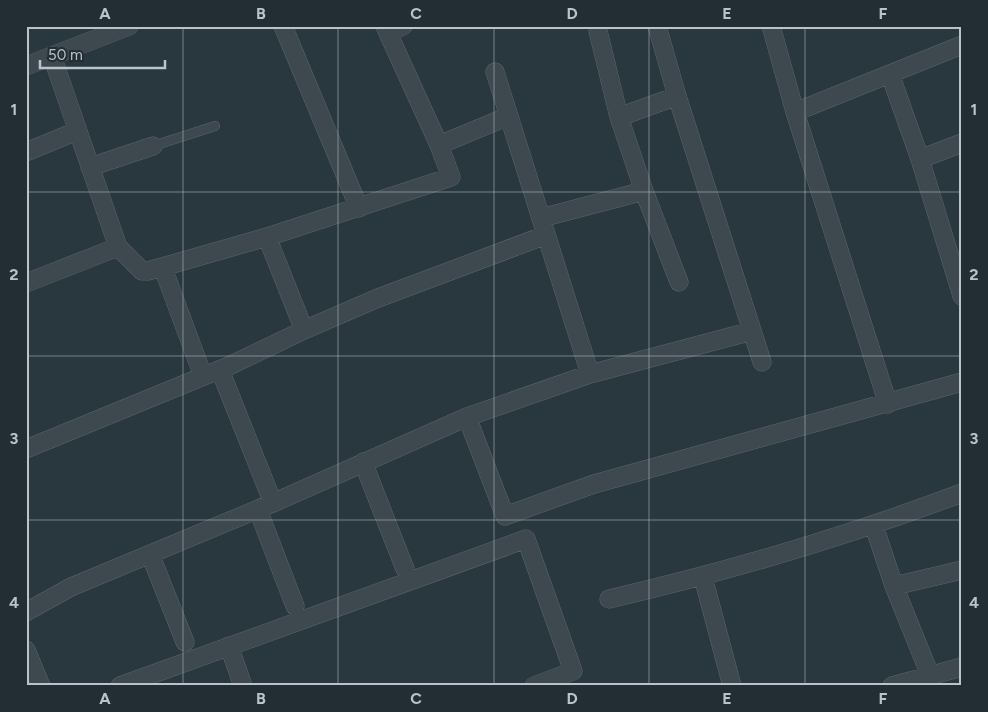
<svg xmlns="http://www.w3.org/2000/svg" width="988" height="712" viewBox="0 0 988 712" font-family="Figtree,sans-serif">
  <style>
    .lines { fill: none; stroke-linecap: round; stroke-linejoin: round }
    .service-casing { stroke: #5b666c; stroke-width: 10 }
    .minor-casing { stroke: #5b666c; stroke-width: 19 }
    .service { stroke: #3d484f; stroke-width: 9 }
    .minor { stroke: #3d484f; stroke-width: 18 }
    .grid { fill: none; stroke: #bac3c9; stroke-width: 1; stroke-opacity: 0.55 }
    .neatline { fill: none; stroke: #bac3c9; stroke-width: 2 }
    .grid-label { font-size: 16px; text-anchor: middle; font-weight: bold; fill: #bac3c9 }
  </style>
  <rect width="100%" height="100%" fill="#29373e"/>
  <g class="lines">
    <g class="service-casing">
      <path id="service" d="M153,146L215,126"/>
    </g>
    <g class="minor-casing">
      <path id="minor" d="M283,26L359,208
        M385,26L388,33L403,26
        M657,26L677,96L762,362
        M771,26L795,112L888,404
        M388,33L439,145L509,116
        M52,56L118,247L142,271H148L267,237
        M26,66L129,26
        M495,72L590,374
        M890,74L920,159L962,296
        M795,112L962,45
        M619,117L677,96
        M26,152L77,131
        M920,159L962,143
        M90,167L153,146
        M644,191L679,282
        M541,218L644,191L619,117L598,31
        M163,268L203,376
        M26,283L118,247
        M304,330L267,237L451,177L439,145
        M467,417L505,516L594,484L962,382
        M26,449L231,365L304,330L378,298L546,235
        M363,462L405,569
        M273,503L467,417L590,374L752,331
        M258,510L295,606
        M874,526L894,586L962,570
        M150,554L185,642
        M703,577L732,686
        M894,586L930,675
        M609,599C730,571 845,537 962,493
        M26,612L71,587L273,503L220,370
        M229,646L243,686
        M26,650L41,686
        M120,686L526,539L573,671L534,686
        M892,686L962,667"/>
    </g>
    <use href="#service" class="service"/>
    <use href="#minor" class="minor"/>
  </g>
  <path class="grid" d="M183,26V686M338,26V686M494,26V686M649,26V686M805,26V686M26,192H962M26,356H962M26,520H962"/>
  <rect width="988" height="712" fill="none" stroke="#222d34" stroke-width="55"/>
  <path d="M40 60v8h125v-8" fill="none" stroke="#bac3c9" stroke-width="2.5"/>
  <text x="48" y="60" font-size="15" fill="#bac3c9" stroke="#222d34" stroke-width="4" paint-order="stroke">50 m</text>
  <rect x="28" y="28" width="932" height="656" class="neatline"/>
  <g class="grid-label">
    <text x="105" y="19">A</text>
    <text x="261" y="19">B</text>
    <text x="416" y="19">C</text>
    <text x="572" y="19">D</text>
    <text x="727" y="19">E</text>
    <text x="883" y="19">F</text>
    <text x="14" y="115">1</text>
    <text x="974" y="115">1</text>
    <text x="14" y="280">2</text>
    <text x="974" y="280">2</text>
    <text x="14" y="444">3</text>
    <text x="974" y="444">3</text>
    <text x="14" y="608">4</text>
    <text x="974" y="608">4</text>
    <text x="105" y="704">A</text>
    <text x="261" y="704">B</text>
    <text x="416" y="704">C</text>
    <text x="572" y="704">D</text>
    <text x="727" y="704">E</text>
    <text x="883" y="704">F</text>
  </g>
</svg>
